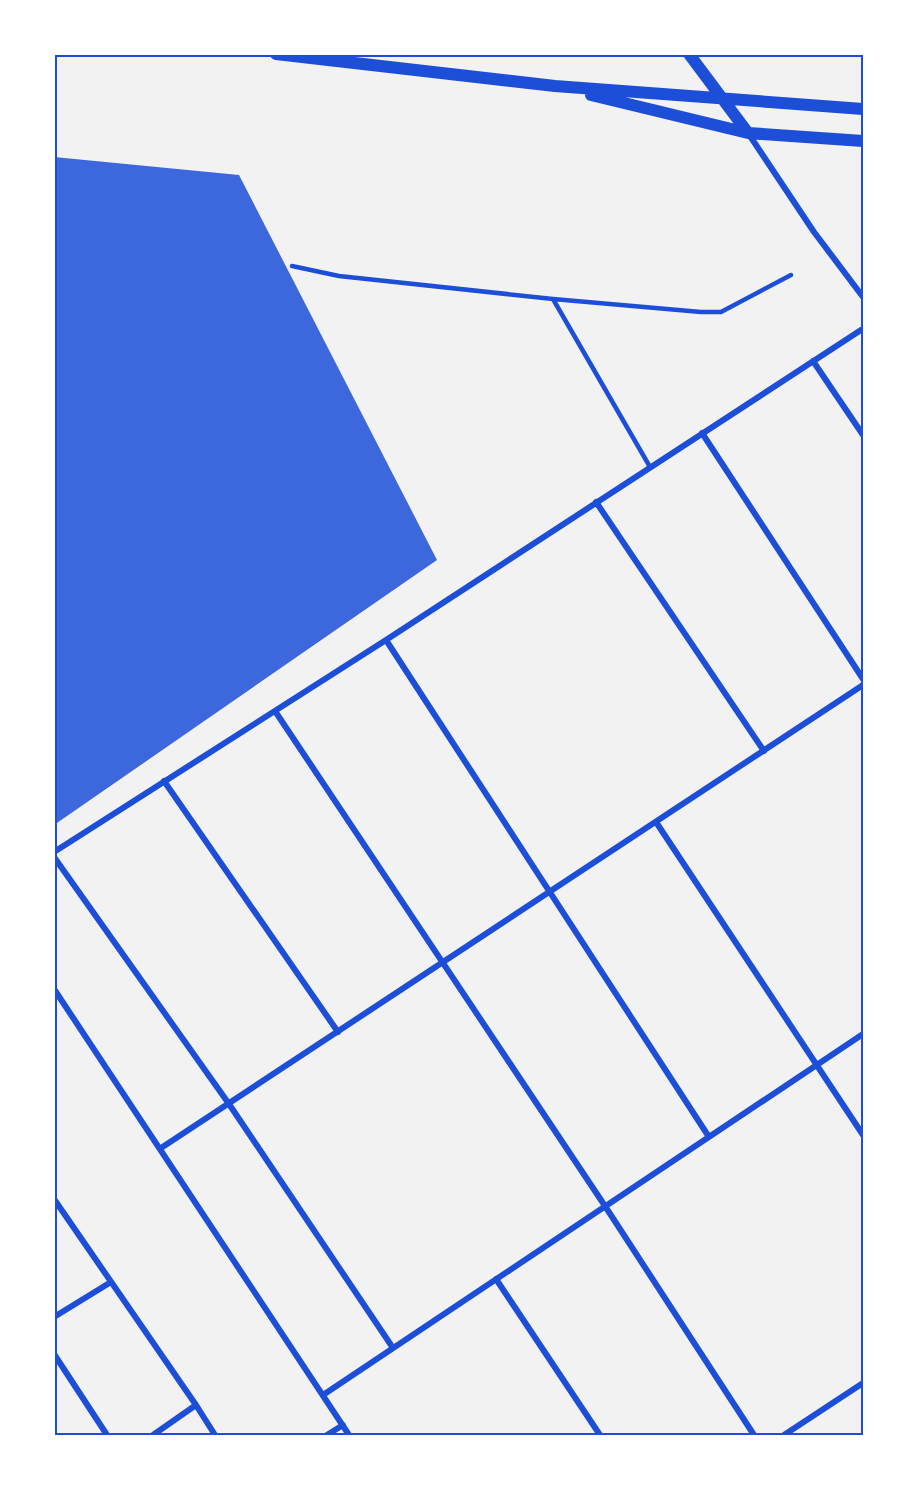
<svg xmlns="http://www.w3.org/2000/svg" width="917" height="1489" viewBox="0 0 917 1489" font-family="Rubik,sans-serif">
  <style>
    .building { fill: #3d67dc }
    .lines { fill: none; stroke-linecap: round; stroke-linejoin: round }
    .service { stroke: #1d4ed8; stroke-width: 4.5 }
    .minor { stroke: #1d4ed8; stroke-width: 6 }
    .secondary { stroke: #1d4ed8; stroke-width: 12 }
    .neatline { fill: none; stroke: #1d4ed8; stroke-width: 2 }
  </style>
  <rect width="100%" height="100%" fill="#f2f2f2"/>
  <path class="building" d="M54,157L239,175L437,560L54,825Z"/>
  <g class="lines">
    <path class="service" d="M292,266L339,276L553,299L701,312H721L791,275
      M553,299L650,467"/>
    <path class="minor" d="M748,133L814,232L863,297
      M813,361L863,435
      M702,433L863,679
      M596,502L764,751
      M386,640L709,1137
      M275,711L605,1206L754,1435
      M164,781L338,1032
      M656,822L863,1135
      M54,852L386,640L861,330
      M54,857L229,1104L393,1348
      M54,989L349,1435
      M161,1148L863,685
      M54,1199L196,1405
      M496,1279L600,1435
      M54,1317L111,1282
      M54,1354L107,1435
      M323,1395L863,1034
      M153,1435L196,1405L215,1435
      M327,1435L343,1425
      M784,1435L863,1383"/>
    <path class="secondary" d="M276,54L555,86L863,109
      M689,54L748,133
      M591,95L748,133L863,141"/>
  </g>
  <rect width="917" height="1489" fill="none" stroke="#ffffff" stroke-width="111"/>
  <rect x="56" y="56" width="806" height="1378" class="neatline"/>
</svg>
